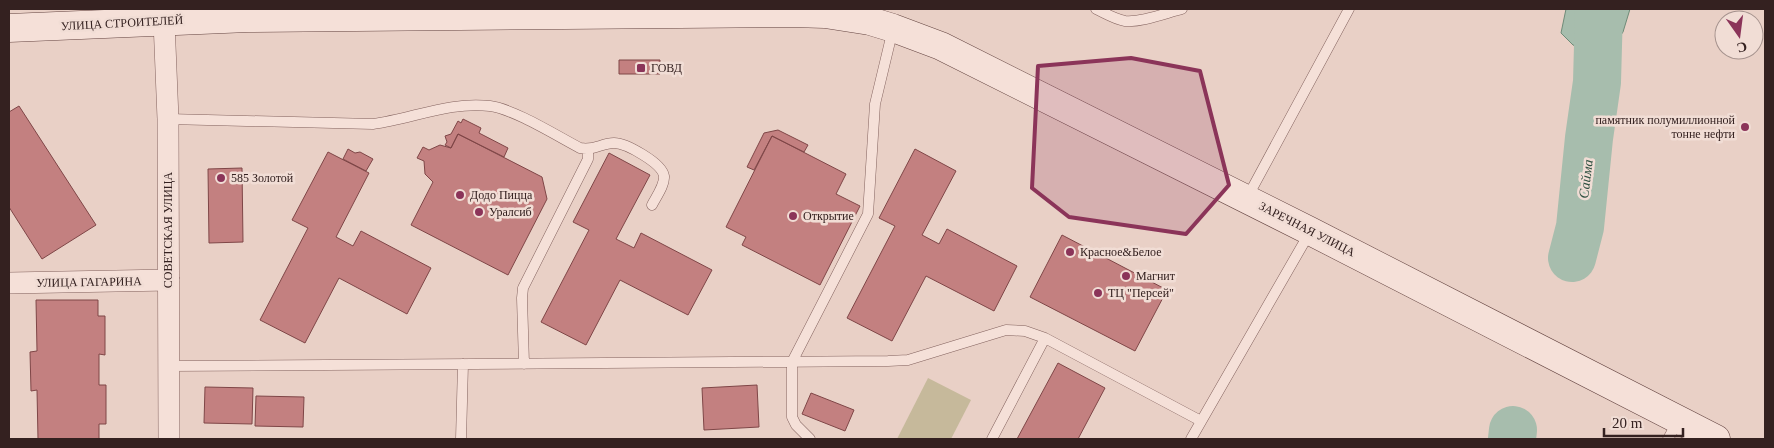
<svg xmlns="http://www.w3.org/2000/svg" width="1774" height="448" viewBox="0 0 1774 448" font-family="Georgia,serif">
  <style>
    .green { fill: #c6b99b }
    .water { fill: #a7bdad; stroke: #6f8b78 }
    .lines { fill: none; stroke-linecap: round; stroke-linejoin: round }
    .river { stroke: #a7bdad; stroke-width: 48 }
    .building { fill: #c38080; stroke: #7f4647 }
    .lane-casing { stroke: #83625e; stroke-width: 11 }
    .street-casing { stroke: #83625e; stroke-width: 22 }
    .secondary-casing { stroke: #644441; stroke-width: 29 }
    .lane { stroke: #f5e0d8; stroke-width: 10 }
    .street { stroke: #f5e0d8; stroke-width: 21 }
    .secondary { stroke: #f5e0d8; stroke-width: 28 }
    .marked { fill: #8b3459; fill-opacity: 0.2; stroke: #8b3459; stroke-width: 4; stroke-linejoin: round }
    .poi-dot { fill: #8b3459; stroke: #f1ddd5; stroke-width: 2 }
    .labels { text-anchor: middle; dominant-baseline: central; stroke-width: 5; stroke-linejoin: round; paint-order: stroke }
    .street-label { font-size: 12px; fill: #342120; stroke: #f1ddd5 }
    .poi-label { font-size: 12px; fill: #342120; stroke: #f1ddd5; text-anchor: start }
    .water-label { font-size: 14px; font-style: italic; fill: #315242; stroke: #f1ddd5 }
  </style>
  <rect width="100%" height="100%" fill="#e9d0c6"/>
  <path class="green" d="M928,378L971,400L951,439H897Z"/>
  <path class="water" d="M1566,9H1630L1623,32L1610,51L1597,55L1573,45L1561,33Z"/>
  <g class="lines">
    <path class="river" d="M1572,258L1580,227L1589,138L1597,82L1599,9
      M1512,439L1513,430"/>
  </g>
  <path class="building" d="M619,60H660V74H619Z
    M19,106L96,225L42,259L9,207V112Z
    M463,119L481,128L479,133L508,148L504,157L458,134L451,148L445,145L447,142L445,136L451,134L458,121L461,123Z
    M778,130L808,145L804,152L772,136L754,170L747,167L764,133Z
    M458,134L542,177L547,199L508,275L411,225L433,182L425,174L424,161L417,158L423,147L429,150L440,145L451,148Z
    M772,136L846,174L836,194L860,206L820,285L742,245L746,237L726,227Z
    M348,149L355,153L360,152L373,159L366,171L343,159Z
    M915,149L956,171L922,235L939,244L947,229L1017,266L994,311L926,276L892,341L847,318L895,226L879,218Z
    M328,152L369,173L336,237L353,246L361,231L431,268L407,314L339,278L305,343L260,320L308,228L292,220Z
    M609,153L650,175L616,239L634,248L641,233L712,270L688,315L620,280L586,345L541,322L589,230L573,222Z
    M242,168L243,242L209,243L208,169Z
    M1062,235L1167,290L1135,351L1030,297Z
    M36,300H98V316H105V355L99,354V385H106V424H99V439H38L37,390L31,391L30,352L37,351Z
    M1058,363L1105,388L1078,439H1017Z
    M757,385L759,427L704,430L702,388Z
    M205,387L253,388L252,424L204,423Z
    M811,393L854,410L845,431L802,414Z
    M256,396L304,397L303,427L255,426Z"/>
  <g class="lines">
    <g class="lane-casing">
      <path id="lane" d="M1096,9C1105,13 1114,19 1125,21C1141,23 1166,13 1182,9
        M168,119L373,124C412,119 450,101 490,106C514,109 557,136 580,148C595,151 601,143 614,143C626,143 662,163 664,176C665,185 656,197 652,205
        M1247,198L1349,9
        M524,364L522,298L523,288L588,159V150
        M169,366L888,361L908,360L1006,330L1025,331L1045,338L1201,421
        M461,439L463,364
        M810,439L796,425L792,417V362L868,214L875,104L893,29
        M992,439L1045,338
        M1191,439L1310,232
        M1668,439L1678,421"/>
    </g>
    <g class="street-casing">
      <path id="street" d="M164,21L168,119L169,439
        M9,283L169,280"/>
    </g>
    <g class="secondary-casing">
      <path id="secondary" d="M9,28L248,18L792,13L825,14L870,21L893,28L941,46L1310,231L1716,439"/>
    </g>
    <use href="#lane" class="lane"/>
    <use href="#street" class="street"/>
    <use href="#secondary" class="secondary"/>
  </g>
  <path class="marked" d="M1131,58L1200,71L1229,185L1186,234L1069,217L1032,188L1038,66Z"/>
  <g class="poi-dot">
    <rect x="636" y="63" width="10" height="10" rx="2.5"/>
    <circle cx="1745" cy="127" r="5"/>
    <circle cx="221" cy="178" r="5"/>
    <circle cx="460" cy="195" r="5"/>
    <circle cx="479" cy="212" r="5"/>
    <circle cx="793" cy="216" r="5"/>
    <circle cx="1070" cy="252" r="5"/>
    <circle cx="1126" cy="276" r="5"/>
    <circle cx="1098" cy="293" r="5"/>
  </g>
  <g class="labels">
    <g class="street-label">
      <text transform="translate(122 23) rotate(-3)">УЛИЦА СТРОИТЕЛЕЙ</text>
      <text transform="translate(1307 229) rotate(27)">ЗАРЕЧНАЯ УЛИЦА</text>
      <text transform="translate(168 230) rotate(-90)">СОВЕТСКАЯ УЛИЦА</text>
      <text transform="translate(89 282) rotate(-1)">УЛИЦА ГАГАРИНА</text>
    </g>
    <g class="poi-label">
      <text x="651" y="68">ГОВД</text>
      <text x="1735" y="120" text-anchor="end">памятник полумиллионной<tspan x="1735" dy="14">тонне нефти</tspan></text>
      <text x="231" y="178">585 Золотой</text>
      <text x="470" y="195">Додо Пицца</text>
      <text x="489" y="212">Уралсиб</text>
      <text x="803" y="216">Открытие</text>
      <text x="1080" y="252">Красное&amp;Белое</text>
      <text x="1136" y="276">Магнит</text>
      <text x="1108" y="293">ТЦ "Персей"</text>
    </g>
    <g class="water-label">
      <text transform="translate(1586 179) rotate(-83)">Сайма</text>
    </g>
  </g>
  <rect width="1774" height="448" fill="none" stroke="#342120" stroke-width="20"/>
  <g transform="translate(1739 35) rotate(166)"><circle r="24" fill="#f1ddd5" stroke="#a5928d"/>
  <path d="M0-4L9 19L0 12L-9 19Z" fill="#8b3459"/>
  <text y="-8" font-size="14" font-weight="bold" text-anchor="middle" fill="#342120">С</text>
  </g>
  <path d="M1604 428v8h79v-8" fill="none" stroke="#342120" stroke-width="2.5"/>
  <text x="1612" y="428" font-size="15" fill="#342120" stroke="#f1ddd5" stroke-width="4" paint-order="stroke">20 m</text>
</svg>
